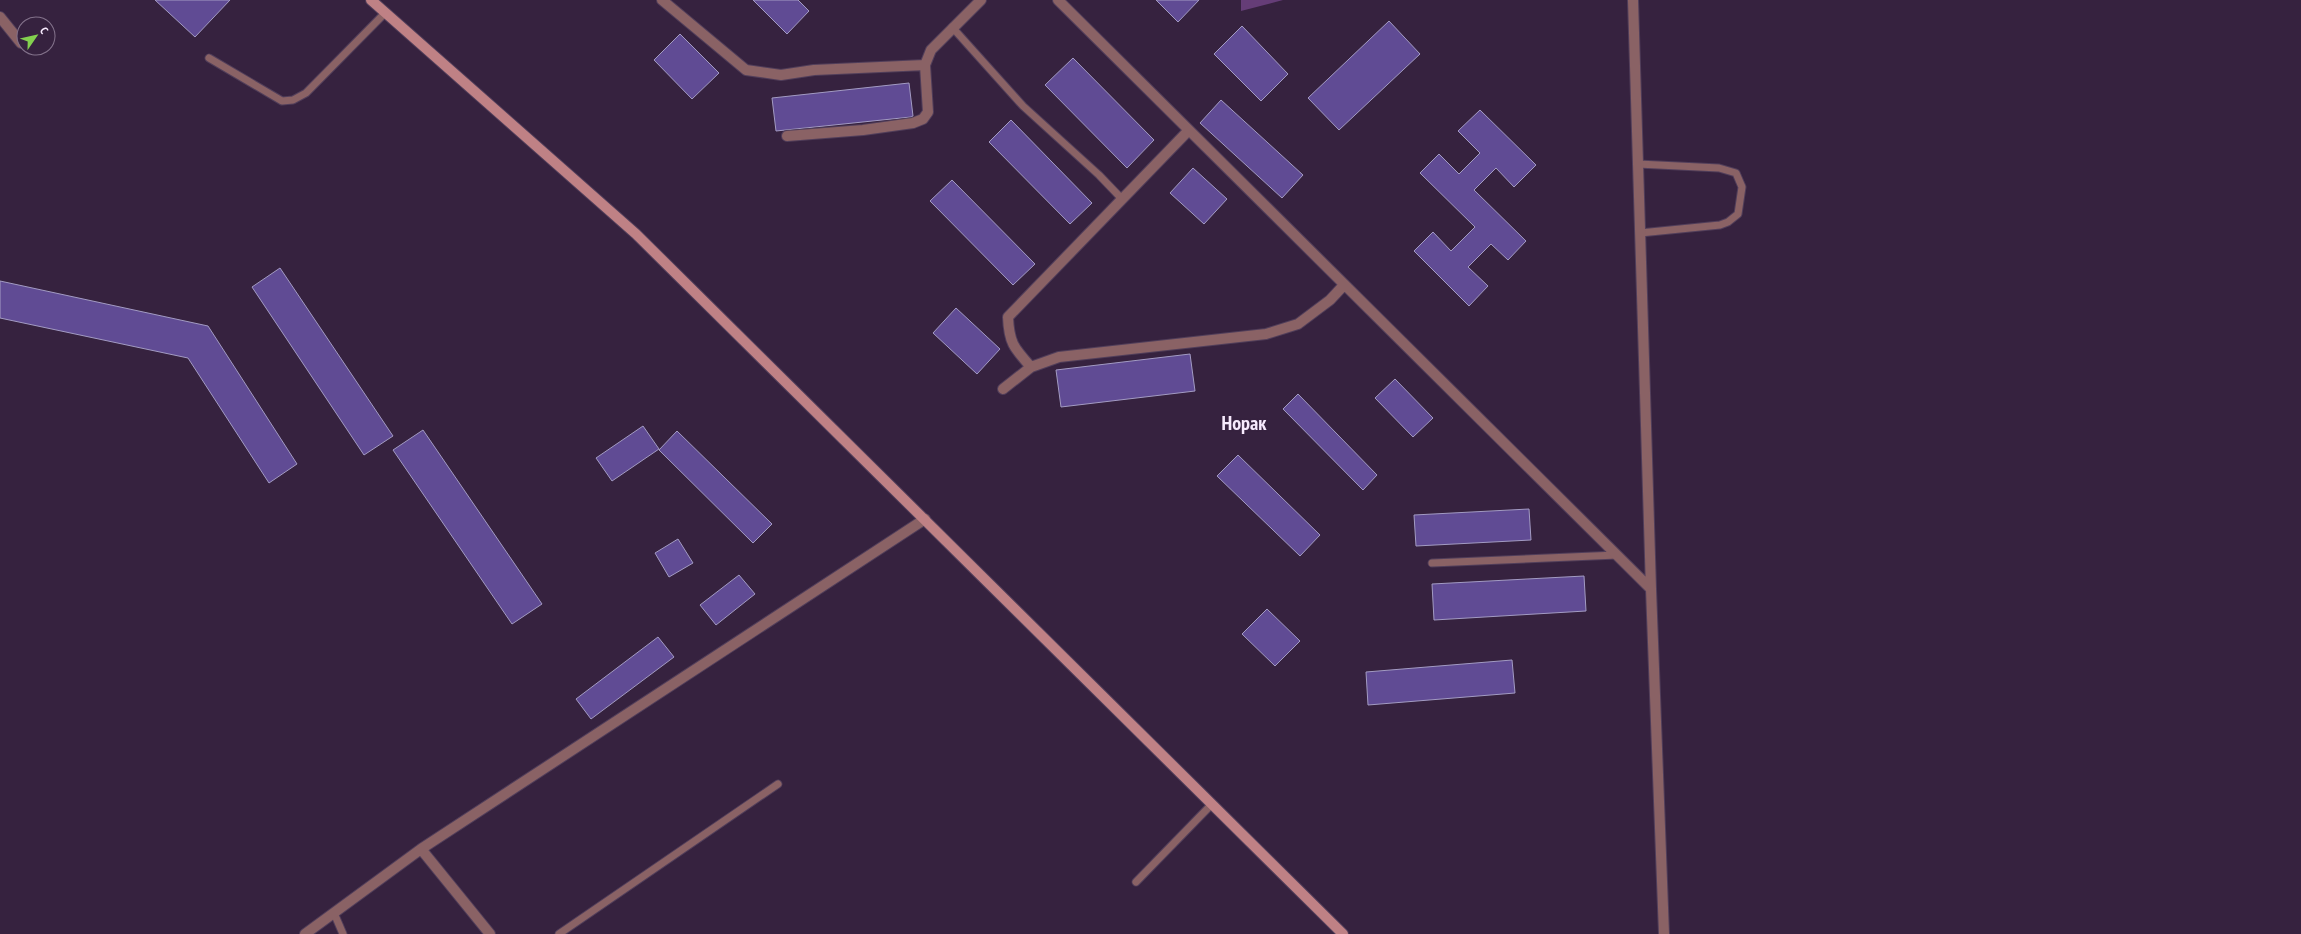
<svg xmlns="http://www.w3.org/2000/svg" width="2301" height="934" viewBox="0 0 2301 934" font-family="'PT Sans Narrow',sans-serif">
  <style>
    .green { fill: #653d77 }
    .building { fill: #604b94; stroke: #a39bc3 }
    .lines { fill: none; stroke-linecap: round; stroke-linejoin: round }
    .lane-casing { stroke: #513e5a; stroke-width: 9 }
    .street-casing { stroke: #513e5a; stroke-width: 12 }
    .secondary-casing { stroke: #513e5a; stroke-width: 12 }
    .lane { stroke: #8a6265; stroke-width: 7 }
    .street { stroke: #8a6265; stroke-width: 10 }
    .secondary { stroke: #bf8185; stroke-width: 10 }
    .labels { text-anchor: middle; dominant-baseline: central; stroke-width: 3.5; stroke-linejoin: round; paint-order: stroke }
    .town-label { font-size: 20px; font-weight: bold; fill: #f7eafd; stroke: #36223f }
  </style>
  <rect width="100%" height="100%" fill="#36223f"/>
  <path class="green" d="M1241,0H1283L1241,11Z"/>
  <path class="building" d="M155,0H230L195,37Z
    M753,0H798L809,11L787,34Z
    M1156,0H1199L1178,22Z
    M1389,21L1420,54L1339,130L1308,98Z
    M1242,26L1288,74L1261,101L1214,54Z
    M680,34L719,73L692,99L654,60Z
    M1073,58L1154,140L1127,168L1045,85Z
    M909,83L913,116L911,117L776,131L772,98Z
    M1221,100L1303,175L1282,198L1200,123Z
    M1480,110L1536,165L1514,187L1496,168L1474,190L1526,241L1508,260L1491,244L1468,267L1488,286L1469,306L1414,251L1433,232L1451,251L1475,227L1420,173L1439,154L1459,174L1480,153L1458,131Z
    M1011,120L1092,203L1070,224L989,142Z
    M1193,168L1227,199L1204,224L1170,193Z
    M952,180L1035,264L1013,285L930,201Z
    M280,268L393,436L364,455L252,287Z
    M0,281L208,326L297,464L269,483L188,358L0,318Z
    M956,308L1000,349L977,374L933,333Z
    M1190,354L1195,391L1061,407L1056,370Z
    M1395,379L1433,418L1413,437L1375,398Z
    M1298,394L1377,475L1363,490L1283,409Z
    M643,426L659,449L612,481L596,458Z
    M423,430L542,604L512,624L393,450Z
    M677,431L772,524L753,543L659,450Z
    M1238,455L1320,535L1300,556L1217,476Z
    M1529,509L1531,540L1416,546L1414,515Z
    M678,539L693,563L669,577L655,553Z
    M739,575L755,594L716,625L700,605Z
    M1584,576L1586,611L1434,620L1432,584Z
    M1267,609L1300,641L1275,666L1242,634Z
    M658,637L674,657L591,719L576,699Z
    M1512,660L1515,693L1368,705L1366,672Z"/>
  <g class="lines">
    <g class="lane-casing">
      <path id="lane" d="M952,27L1023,106L1099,175L1122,199
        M209,58L282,101L293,100L306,93L385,13
        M1638,164L1719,168L1736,173L1742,187L1738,214L1728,222L1720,225L1640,233
        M1432,563L1617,555
        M1136,882L1212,804
        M334,913L343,934
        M559,934L778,784"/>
    </g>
    <g class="street-casing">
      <path id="street" d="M662,0L746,70L781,75L814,70L925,65
        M1058,0L1651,589
        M1633,0L1651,589L1664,934
        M0,17L21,43
        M787,136L863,130L913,123L923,119L928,112L925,65L931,50L981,0
        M1031,367C1014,348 1009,343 1008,317L1189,130
        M1003,389L1031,367L1059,357L1266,334L1298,324L1330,300L1344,285
        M305,934L421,849
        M490,934L421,849L925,519"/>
    </g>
    <g class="secondary-casing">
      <path id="secondary" d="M371,0L636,234L1343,934"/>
    </g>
    <use href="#lane" class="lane"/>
    <use href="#street" class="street"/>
    <use href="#secondary" class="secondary"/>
  </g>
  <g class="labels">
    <g class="town-label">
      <text x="1244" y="423">Норак</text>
    </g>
  </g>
  <g transform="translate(36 36) rotate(56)"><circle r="19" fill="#36223f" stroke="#83728b"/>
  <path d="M0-3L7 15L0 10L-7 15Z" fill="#83d04f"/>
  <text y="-6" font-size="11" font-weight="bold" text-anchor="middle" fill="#f7eafd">С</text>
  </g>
</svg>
